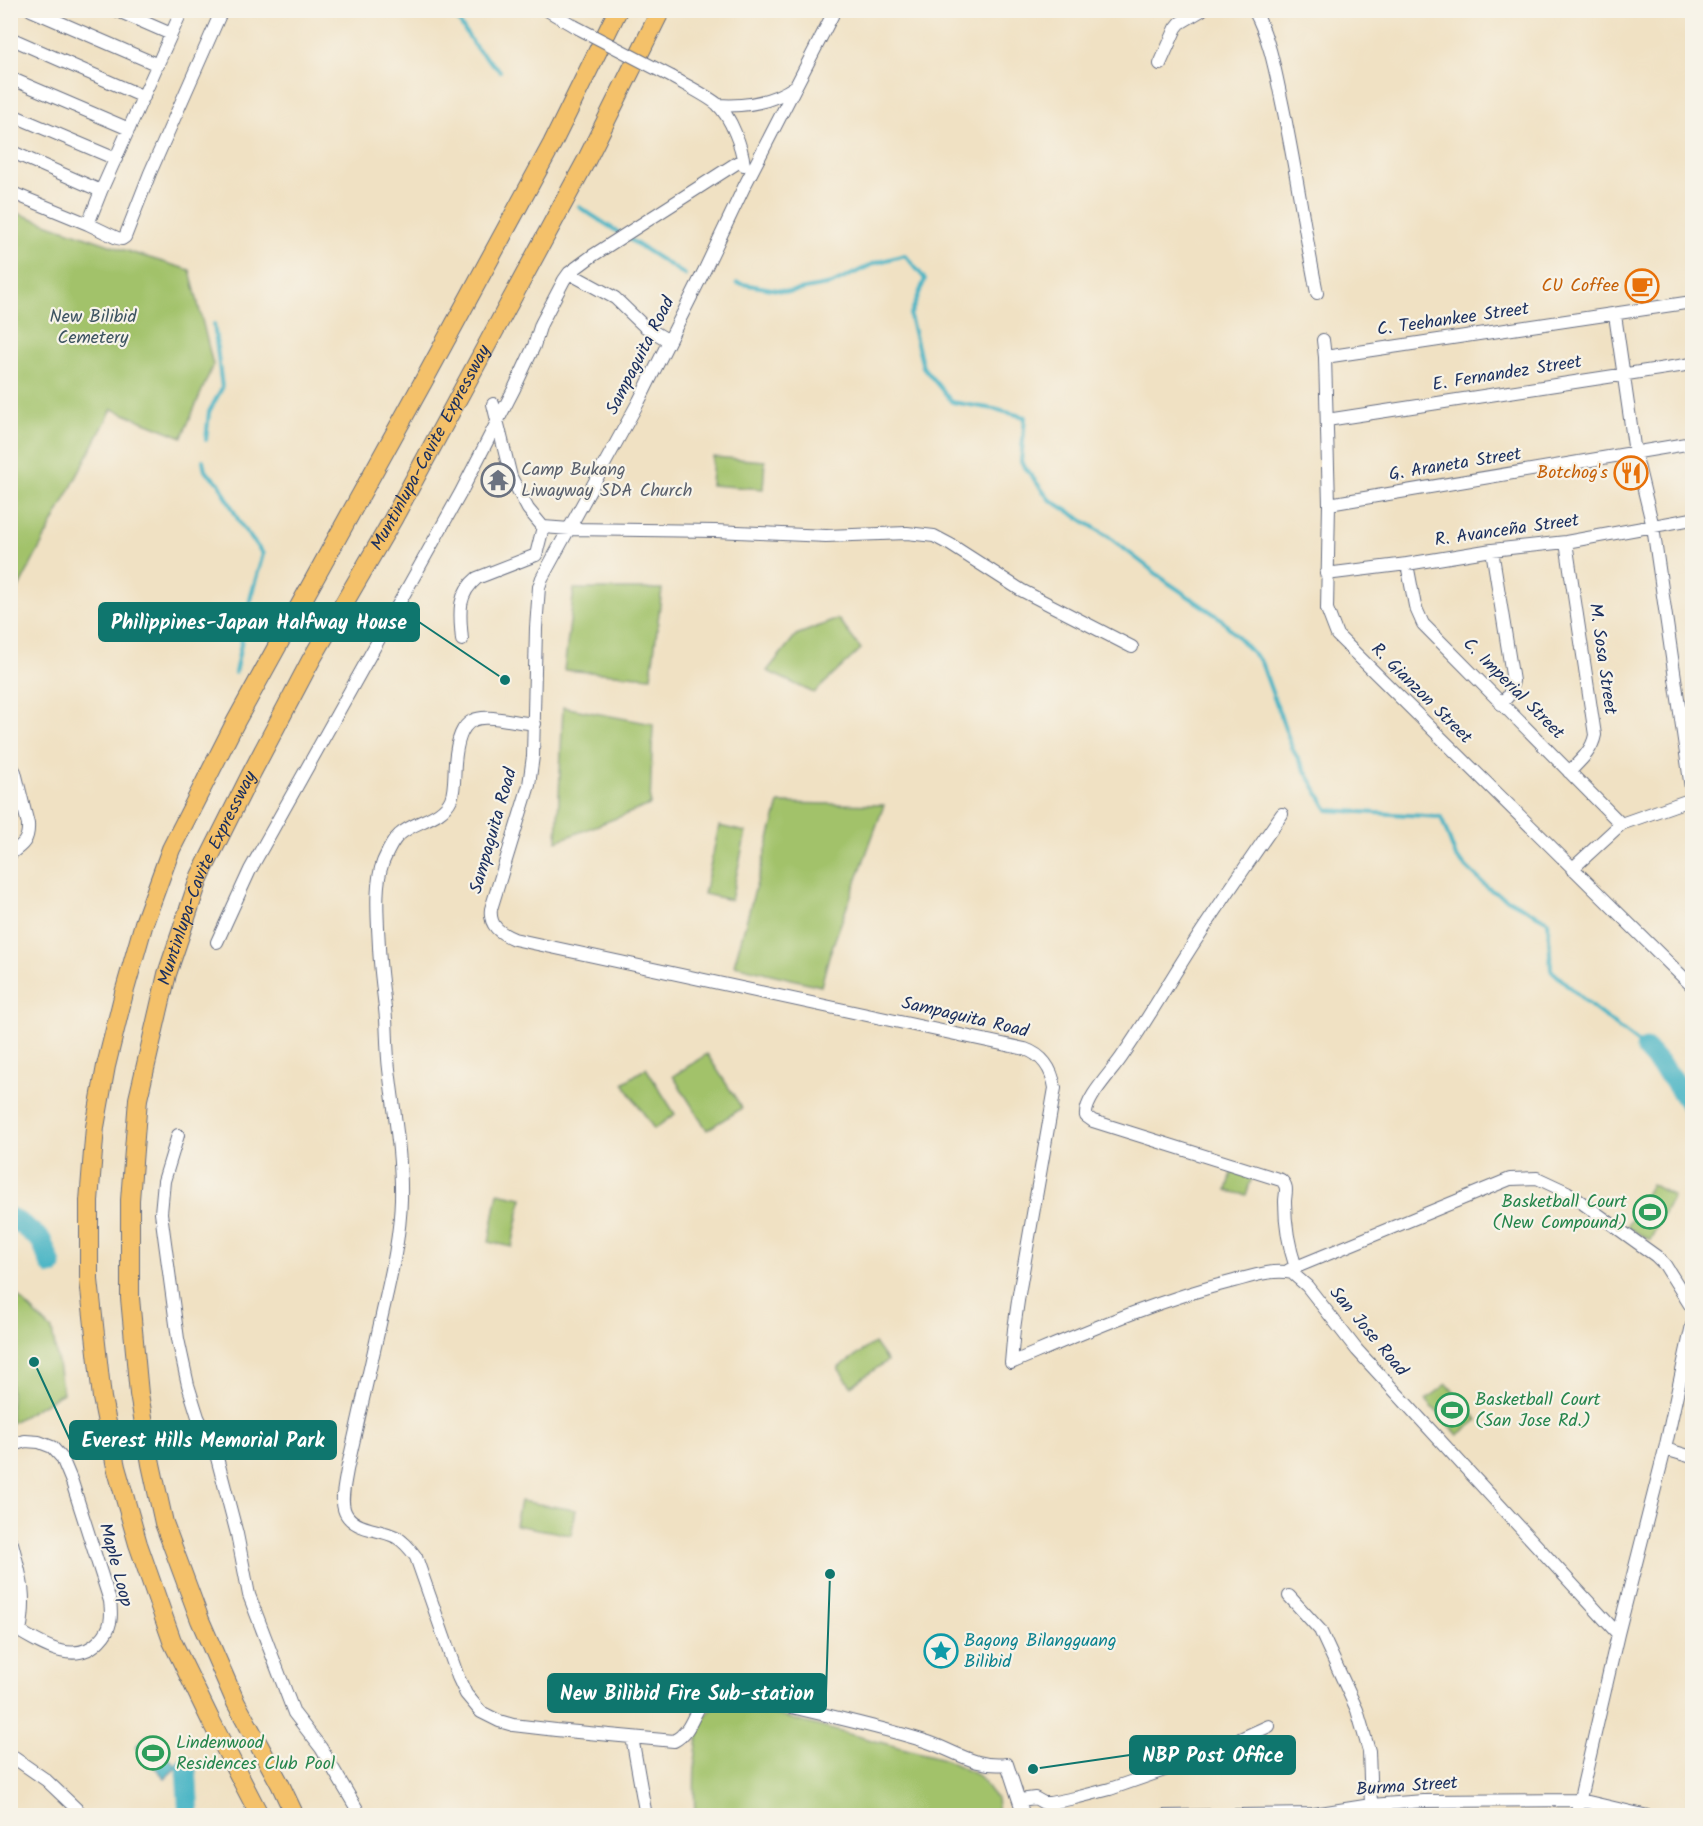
<svg xmlns="http://www.w3.org/2000/svg" width="1703" height="1826" viewBox="0 0 1703 1826" font-family="Kalam,sans-serif">
  <style>
    .green { fill: #a2c26b; stroke: #5e7864; stroke-width: 1.5 }
    .water { fill: #47b4c4; stroke: #317291; stroke-width: 1.5 }
    .lines { fill: none; stroke-linecap: round; stroke-linejoin: round }
    .stream { stroke: #47b4c4; stroke-width: 4 }
    .river { stroke: #47b4c4; stroke-width: 21 }
    .minor-casing { stroke: #666d81; stroke-width: 14 }
    .highway-casing { stroke: #666d81; stroke-width: 20 }
    .minor { stroke: #fff; stroke-width: 12 }
    .highway { stroke: #f4c16a; stroke-width: 18 }
    .minor-bridge-casing { stroke: #666d81; stroke-width: 14; stroke-linecap: butt }
    .minor-bridge { stroke: #fff; stroke-width: 12 }
    .labels { text-anchor: middle; dominant-baseline: central; stroke-width: 4.5; stroke-linejoin: round; paint-order: stroke }
    .food-label { font-size: 18px; fill: #c56008; stroke: #f7f3e8; text-anchor: end }
    .park-label { font-size: 18px; fill: #3d5461; stroke: #f7f3e8 }
    .street-label { font-size: 18px; fill: #1b2f5e; stroke: #f7f3e8 }
    .worship-label { font-size: 18px; fill: #5b616d; stroke: #f7f3e8; text-anchor: start }
    .leisure-label { font-size: 18px; fill: #27864d; stroke: #f7f3e8; text-anchor: start }
    .culture-label { font-size: 18px; fill: #0d838f; stroke: #f7f3e8; text-anchor: start }
    .leader { fill: none; stroke: #0f766e; stroke-width: 2 }
    .callout-dot { fill: #0f766e; stroke: #f7f3e8; stroke-width: 2 }
    .callout { fill: #0f766e; stroke: #0f766e; stroke-width: 2 }
    .callout-label { font-size: 20px; text-anchor: middle; font-weight: bold; fill: #fff }
  </style>
  <rect width="100%" height="100%" fill="#f7f3e8"/>
  <filter id="ink" filterUnits="userSpaceOnUse"><feTurbulence type="fractalNoise" baseFrequency=".0167" numOctaves="2"/><feDisplacementMap in="SourceGraphic" scale="12" xChannelSelector="R" yChannelSelector="G"/><feConvolveMatrix kernelMatrix="1 2 1 2 8 2 1 2 1" color-interpolation-filters="sRGB"/></filter>
  <filter id="wash" filterUnits="userSpaceOnUse"><feTurbulence type="fractalNoise" baseFrequency=".008" numOctaves="4" result="noise"/><feDisplacementMap in="SourceGraphic" scale="24" xChannelSelector="R" yChannelSelector="G"/><feGaussianBlur stdDeviation="1.35" result="paint"/><feColorMatrix in="noise" values="0 0 0 0 0 0 0 0 0 0 0 0 0 0 0 0 0 1.4 0 .05"/><feComposite in="paint" operator="in"/></filter>
  <g filter="url(#wash)">
    <rect width="100%" height="100%" fill="#f0e1c3"/>
    <path class="green" d="M11,211L133,253L190,270L213,365L182,437L112,409L11,603Z
      M713,457L765,461L763,489L711,485Z
      M574,589H662L651,677L564,670Z
      M838,619L861,649L814,693L767,671L796,635Z
      M563,707L653,724L650,805L557,841Z
      M779,803L884,805L829,956L821,986L734,965Z
      M719,826L746,832L731,900L704,894Z
      M707,1054L742,1108L707,1130L673,1076Z
      M646,1068L675,1114L654,1129L623,1083Z
      M1232,1172L1252,1177L1246,1195L1227,1191Z
      M1651,1184L1673,1196L1650,1240L1627,1227Z
      M498,1193L522,1198L512,1247L489,1242Z
      M10,1289L52,1330L63,1393L11,1423Z
      M874,1343L887,1361L851,1386L838,1368Z
      M1447,1384L1478,1420L1458,1435L1426,1400Z
      M520,1501L576,1510L571,1535L515,1525Z
      M724,1705L750,1708L944,1759L977,1775L996,1798L998,1815H695C694,1792 692,1725 711,1710C714,1708 721,1707 724,1705Z"/>
    <path class="water" d="M148,1735L177,1767L165,1778L135,1747Z"/>
    <g class="lines">
      <path class="stream" d="M451,10L477,49L500,71
        M579,207L685,275
        M737,283L789,292L832,284L875,263L905,255L925,279L910,316L923,367L952,402L994,409L1025,417L1021,462L1049,499L1109,537L1167,582L1220,618L1261,662L1293,750L1328,810L1441,817L1456,857L1489,889L1548,921L1551,970L1593,1008L1646,1049
        M206,440L209,412L222,388L214,324
        M203,460L205,471L219,483L241,525L263,554L251,596L235,673"/>
      <path class="river" d="M1646,1049L1672,1078L1692,1107
        M10,1218L21,1224L41,1240L51,1265
        M186,1767L189,1816"/>
    </g>
  </g>
  <g filter="url(#ink)">
    <g class="lines">
      <g class="minor-casing">
        <path id="minor" d="M31,10L158,65
          M116,10L171,34
          M547,10L574,26
          M835,10L744,187L705,269L639,401L542,578L539,587L536,628L533,756L529,785L491,909C489,926 500,933 514,939L1025,1049C1042,1055 1052,1069 1055,1088L1019,1294L1014,1329L1011,1363C1085,1332 1157,1300 1234,1281C1253,1276 1273,1269 1292,1273L1307,1286L1357,1350L1618,1634
          M1254,10C1269,37 1275,69 1281,98C1295,163 1304,228 1317,293
          M10,38L144,97
          M1160,64L1176,28L1180,23L1202,10
          M672,77C685,85 706,95 717,104C731,117 742,147 744,165
          M10,78L129,129
          M718,105C746,107 773,102 796,86
          M10,114L116,159
          M10,151L101,191
          M10,192L88,224L117,238L122,239L125,237L150,173L222,10
          M88,224L101,191L182,10
          M569,273L615,298L644,326L669,341
          M1615,315L1635,453L1653,527L1692,795
          M1323,340L1325,357L1329,504L1327,609L1337,635L1692,986
          M1325,357L1692,302
          M493,404L511,477L528,509L543,527L570,529L715,531L826,536L907,533L934,536L951,545L1021,590L1132,647
          M1327,420L1692,364
          M1329,504L1692,443
          M1566,542L1595,735C1592,751 1580,761 1569,772
          M1492,550L1513,681L1509,695L1501,704
          M536,555L543,527
          M1407,564L1415,606L1423,624L1621,824
          M1326,574L1407,564L1492,550L1566,542L1692,519
          M462,640C460,615 456,595 477,578L536,555
          M535,724C487,719 460,701 455,763C454,775 455,789 451,799C442,819 414,821 399,835C392,841 387,853 383,862C374,885 378,922 379,947C380,971 384,995 386,1019C387,1036 387,1053 389,1069C394,1113 402,1155 401,1199C400,1242 389,1283 380,1324C369,1373 358,1421 347,1470C342,1499 335,1520 370,1529C378,1531 388,1533 396,1537C405,1542 411,1550 416,1557L458,1677L466,1694L481,1712L499,1721L513,1725L556,1730L674,1741C696,1729 692,1705 711,1696C718,1693 727,1693 734,1694C755,1695 776,1703 796,1708C839,1718 883,1728 925,1741C954,1750 974,1768 1007,1764L1024,1816
          M10,764L15,772L28,824C29,840 23,845 10,854
          M1282,814C1252,857 1223,899 1194,943C1170,980 1148,1019 1123,1055C1113,1071 1084,1099 1086,1116L1093,1121L1281,1180C1289,1187 1285,1193 1285,1202C1285,1224 1289,1247 1296,1268
          M1572,869L1621,824L1692,799
          M217,942L250,870L460,494L514,389L534,346L541,324L564,280L569,273L592,256L743,159
          M178,1135L164,1181L161,1213L178,1339L188,1385L198,1417L216,1454L237,1534L249,1595L294,1713L321,1748L361,1816
          M1289,1270L1510,1179L1537,1178L1567,1192L1656,1256L1665,1265L1692,1308
          M10,1446L25,1441L39,1442L52,1447L62,1458L72,1482L110,1601C112,1616 112,1628 100,1640C74,1669 37,1641 10,1626
          M1665,1449L1692,1457
          M12,1543C21,1577 27,1596 20,1631
          M1289,1596L1320,1630L1357,1710L1369,1751L1371,1805
          M632,1737L646,1816
          M10,1755L46,1780L84,1816
          M1020,1800L1035,1798L1044,1803H1050L1075,1798L1110,1789L1196,1759L1269,1726
          M1165,1816L1314,1814L1371,1805L1424,1801L1580,1800L1648,1816
          M1576,1816L1618,1634L1665,1449L1692,1325"/>
      </g>
      <g class="highway-casing">
        <g id="highway">
          <path d="M260,1816L211,1721L172,1641L138,1544L116,1467L102,1398L89,1280V1201L95,1127L106,1066L124,993L144,923L171,849L236,721L428,373L552,144L618,10"/>
          <path id="s1" d="M295,1816L280,1784L236,1703L200,1620L164,1523L151,1464L139,1394L130,1298V1200L138,1099L167,974L200,876L250,776L311,660L393,519L586,161L661,10"/>
        </g>
      </g>
      <use href="#minor" class="minor"/>
      <use href="#highway" class="highway"/>
      <g class="minor-bridge-casing">
        <path id="minor-bridge" d="M574,26L672,77"/>
      </g>
      <use href="#minor-bridge" class="minor-bridge"/>
    </g>
  </g>
  <defs>
    <g id="cafe-ring" transform="scale(1.725)"><circle r="9.5" fill="#f7f3e8" stroke="#e8710a" stroke-width="1.5"/><path d="M-5.5-4.5H6V0H3Q3 3.5 0 3.5H-2.5Q-5.5 3.5-5.5 0ZM3-3.2v2h1.7v-2ZM-6 4.5H4V6H-6Z" fill="#e8710a"/></g>
    <g id="restaurant-ring" transform="scale(1.725)"><circle r="9.5" fill="#f7f3e8" stroke="#e8710a" stroke-width="1.5"/><path d="M-5-6h1v4h1v-4h1v4h1v-4h1v5L-1.5 .5V6h-2V.5L-5-1ZM5-6V6H3V1.5H1.5Q1.5-4 5-6Z" fill="#e8710a"/></g>
    <g id="temple-ring" transform="scale(1.725)"><circle r="9.5" fill="#f7f3e8" stroke="#6b7280" stroke-width="1.5"/><path d="M0-6L5-2H3V0L6.5 2.5H4V6H1.5V3h-3V6H-4V2.5H-6.5L-3 0V-2H-5Z" fill="#6b7280"/></g>
    <g id="stadium-ring" transform="scale(1.725)"><circle r="9.5" fill="#f7f3e8" stroke="#2e9e5b" stroke-width="1.5"/><path d="M0-5a6.5 5 0 1 0 0 10a6.5 5 0 1 0 0-10ZM-3.5-1.8h7v3.6h-7Z" fill="#2e9e5b"/></g>
    <g id="sight-ring" transform="scale(1.725)"><circle r="9.5" fill="#f7f3e8" stroke="#0f9aa8" stroke-width="1.5"/><path d="M0-6L1.8-2.2L6-1.7L2.9 1.2L3.7 5.4L0 3.3L-3.7 5.4L-2.9 1.2L-6-1.7L-1.8-2.2Z" fill="#0f9aa8"/></g>
  </defs>
  <g fill-rule="evenodd">
    <use href="#cafe-ring" x="1642" y="286"/>
    <use href="#restaurant-ring" x="1631" y="473"/>
    <use href="#temple-ring" x="498" y="480"/>
    <use href="#stadium-ring" x="1650" y="1212"/>
    <use href="#stadium-ring" x="1452" y="1410"/>
    <use href="#sight-ring" x="941" y="1651"/>
    <use href="#stadium-ring" x="153" y="1753"/>
  </g>
  <g class="labels">
    <g class="food-label">
      <text x="1619" y="286">CU Coffee</text>
      <text x="1608" y="473">Botchog's</text>
    </g>
    <g class="park-label">
      <text x="93" y="317">New Bilibid<tspan x="93" dy="21">Cemetery</tspan></text>
    </g>
    <g class="street-label">
      <text transform="translate(1453 320) rotate(-8)">C. Teehankee Street</text>
      <text transform="translate(641 356) rotate(-63)">Sampaguita Road</text>
      <text transform="translate(1507 374) rotate(-9)">E. Fernandez Street</text>
      <text stroke="none"><textPath href="#s1" startOffset="1467">Muntinlupa-Cavite Expressway</textPath></text>
      <text transform="translate(1455 465) rotate(-9)">G. Araneta Street</text>
      <text transform="translate(1507 531) rotate(-8)">R. Avanceña Street</text>
      <text transform="translate(1602 659) rotate(82)">M. Sosa Street</text>
      <text transform="translate(1513 689) rotate(45)">C. Imperial Street</text>
      <text transform="translate(1421 694) rotate(45)">R. Gianzon Street</text>
      <text transform="translate(494 831) rotate(-74)">Sampaguita Road</text>
      <text stroke="none"><textPath href="#s1" startOffset="981">Muntinlupa-Cavite Expressway</textPath></text>
      <text transform="translate(965 1018) rotate(13)">Sampaguita Road</text>
      <text transform="translate(1368 1332) rotate(50)">San Jose Road</text>
      <text transform="translate(115 1565) rotate(75)">Maple Loop</text>
      <text transform="translate(1407 1787) rotate(-4)">Burma Street</text>
    </g>
    <g class="worship-label">
      <text x="521" y="470">Camp Bukang<tspan x="521" dy="21">Liwayway SDA Church</tspan></text>
    </g>
    <g class="leisure-label">
      <text x="1627" y="1202" text-anchor="end">Basketball Court<tspan x="1627" dy="21">(New Compound)</tspan></text>
      <text x="1475" y="1400">Basketball Court<tspan x="1475" dy="21">(San Jose Rd.)</tspan></text>
      <text x="176" y="1743">Lindenwood<tspan x="176" dy="21">Residences Club Pool</tspan></text>
    </g>
    <g class="culture-label">
      <text x="964" y="1641">Bagong Bilangguang<tspan x="964" dy="21">Bilibid</tspan></text>
    </g>
  </g>
  <path class="leader" d="M505 680L419 622M34 1362L70 1440M830 1574L826 1693M1033 1769L1130 1755"/>
  <g class="callout-dot">
    <circle cx="505" cy="680" r="6"/>
    <circle cx="34" cy="1362" r="6"/>
    <circle cx="830" cy="1574" r="6"/>
    <circle cx="1033" cy="1769" r="6"/>
  </g>
  <g class="callout">
    <rect x="99" y="603" width="320" height="38" rx="6"/>
    <rect x="70" y="1421" width="266" height="38" rx="6"/>
    <rect x="548" y="1674" width="278" height="38" rx="6"/>
    <rect x="1130" y="1736" width="165" height="38" rx="6"/>
  </g>
  <g class="callout-label">
    <text x="259" y="629">Philippines-Japan Halfway House</text>
    <text x="203" y="1447">Everest Hills Memorial Park</text>
    <text x="687" y="1700">New Bilibid Fire Sub-station</text>
    <text x="1213" y="1762">NBP Post Office</text>
  </g>
  <rect width="1703" height="1826" fill="none" stroke="#f7f3e8" stroke-width="36"/>
</svg>
